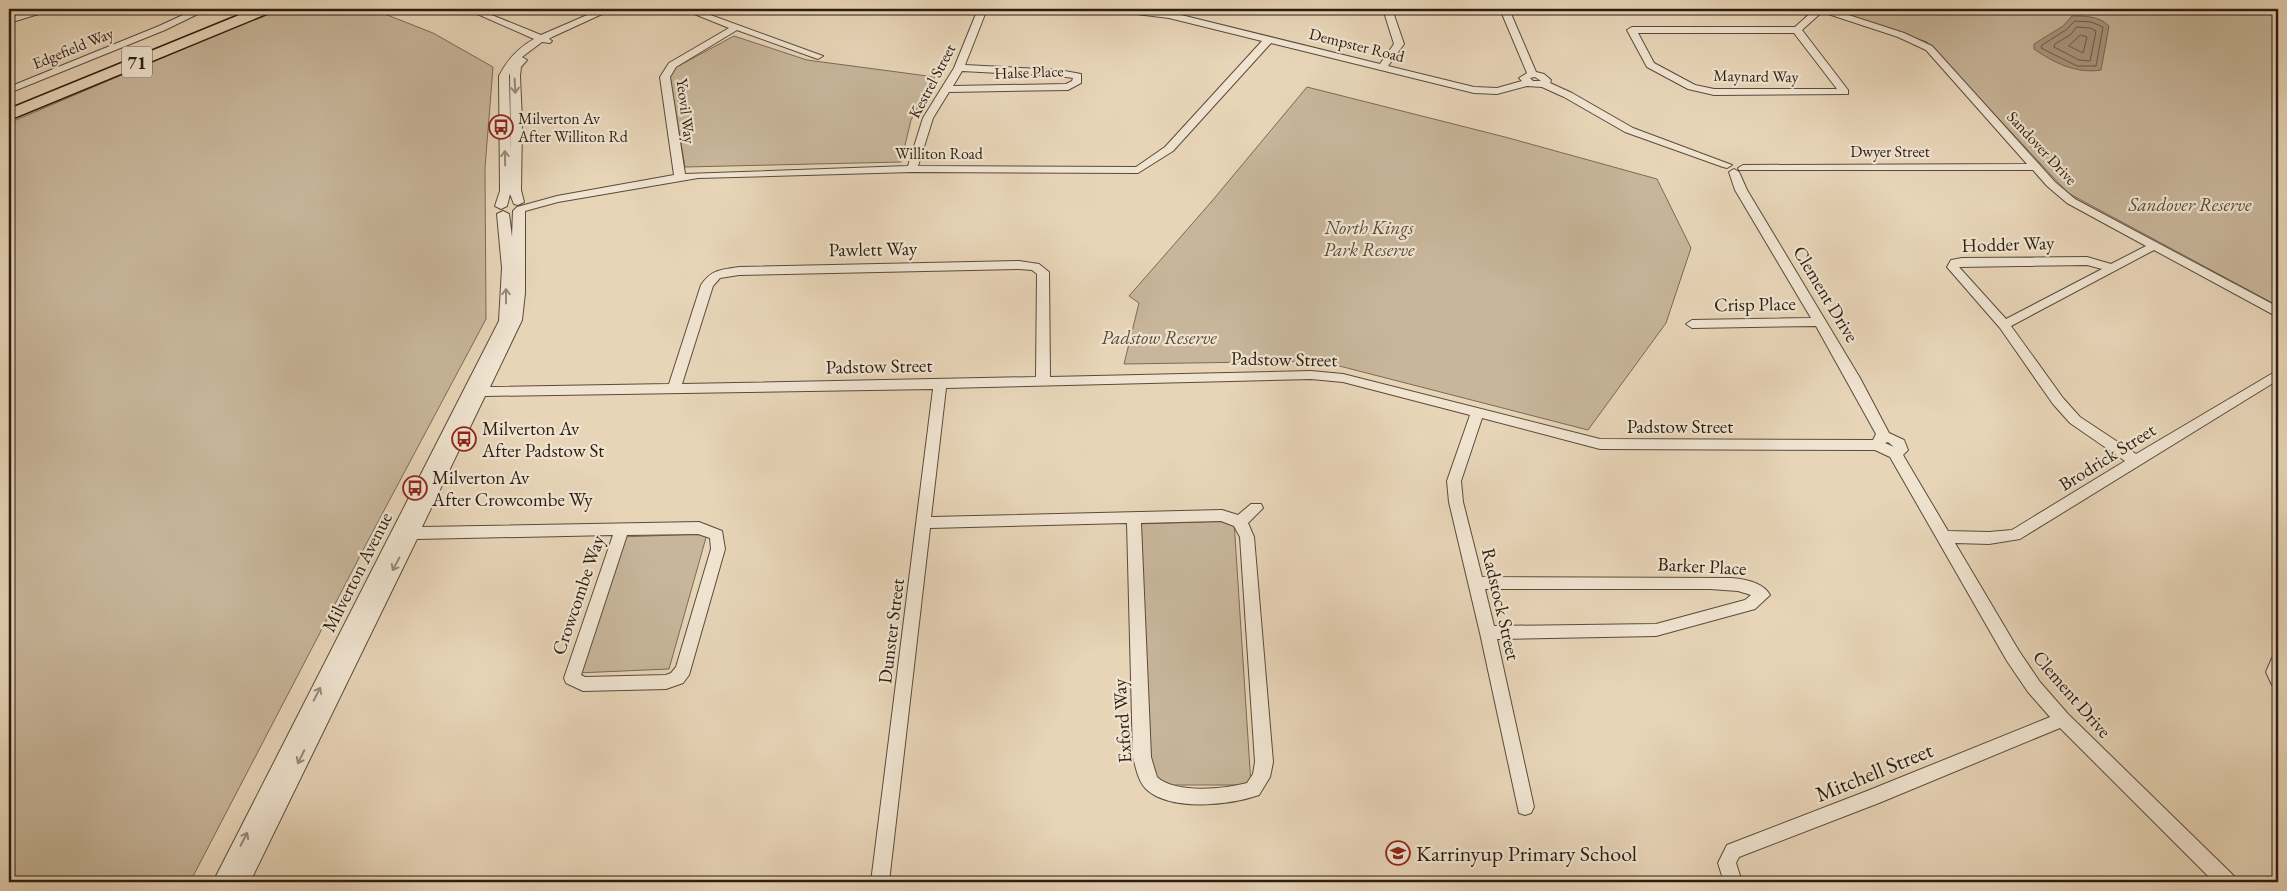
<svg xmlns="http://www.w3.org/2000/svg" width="2287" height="891" viewBox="0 0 2287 891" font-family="'EB Garamond',serif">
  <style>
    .green { fill: #c8b69b; stroke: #7a6a56 }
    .water { fill: #a8967f; stroke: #766653 }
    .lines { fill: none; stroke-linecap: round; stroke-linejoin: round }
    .shore { stroke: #6a5a48; stroke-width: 1 }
    .minor-casing { stroke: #5a4b3a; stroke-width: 2 }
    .highway-casing { stroke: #2b1d10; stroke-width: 3 }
    .minor { fill: #f0e4d1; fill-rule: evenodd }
    .highway { fill: #e8d5b8; fill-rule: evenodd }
    .oneway { stroke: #978a7a }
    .labels { text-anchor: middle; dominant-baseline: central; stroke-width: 4.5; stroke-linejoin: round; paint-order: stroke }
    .far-street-label { font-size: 16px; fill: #2b1d10; stroke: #f0e4d1 }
    .far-poi-label { font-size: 16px; fill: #2b1d10; stroke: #f0e4d1; text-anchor: start }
    .shield { fill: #f0e4d1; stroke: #66594a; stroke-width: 1 }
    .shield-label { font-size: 18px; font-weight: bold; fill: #2b1d10 }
    .park-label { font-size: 19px; font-style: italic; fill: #5a4b3a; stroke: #f0e4d1 }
    .street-label { font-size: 19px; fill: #2b1d10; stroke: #f0e4d1 }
    .poi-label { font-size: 19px; fill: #2b1d10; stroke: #f0e4d1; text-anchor: start }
    .near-street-label { font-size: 22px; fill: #2b1d10; stroke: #f0e4d1 }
    .near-poi-label { font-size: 22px; fill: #2b1d10; stroke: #f0e4d1; text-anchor: start }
  </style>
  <rect width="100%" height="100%" fill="#e8d5b8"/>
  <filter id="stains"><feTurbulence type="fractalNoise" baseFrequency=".004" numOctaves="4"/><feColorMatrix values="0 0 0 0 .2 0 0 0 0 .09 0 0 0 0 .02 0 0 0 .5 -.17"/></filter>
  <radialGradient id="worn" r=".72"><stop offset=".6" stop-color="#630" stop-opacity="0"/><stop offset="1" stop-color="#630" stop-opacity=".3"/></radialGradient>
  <path class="green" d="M276,9H372L433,33L493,67L485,168L486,319L372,533L190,882H9V123Z
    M1830,9H2278V306L2068,193L1927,42Z
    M734,36L807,60L935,77L911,120L901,162L685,167L669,71Z
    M1307,87L1505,137L1657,179L1691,248L1666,323L1588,430L1320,361L1124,364L1139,303L1129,296L1212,201Z
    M1234,521L1251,785H1144L1136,524Z
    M707,534L669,669L577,673L619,537Z"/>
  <path class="water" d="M2072,16C2086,16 2099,16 2109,26L2101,70C2077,74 2054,63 2034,49V44L2063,26Z"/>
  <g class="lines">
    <path class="shore" d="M2075,21L2091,22L2103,27L2096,66H2077L2041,48L2042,45L2066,30Z
      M2077,27L2090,28L2096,31L2090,61L2079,60L2054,47L2055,44L2070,35Z
      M2081,35L2087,37L2083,53L2069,46Z"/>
    <g class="minor-casing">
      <path id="minor" d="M41,9H55L9,23V17Z
        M196,9H208L165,30L9,93V87L159,26Z
        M466,9H477L541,35L601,9H613L552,37L549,39L552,41L550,43L542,42L522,57L527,60L521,67L520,76L522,121L521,190L524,202L518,205L514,204L510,194L507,206L501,209L495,206L500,191L499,76C507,60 518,48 534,39ZM510,73L511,155L509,76Z
        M682,9H694L823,56L818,59L815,58L737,30L676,67L670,77L685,174L908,166L923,118L954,68L978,9H987L965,65L1059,70L1081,74V83L1068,90L949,92L933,118L918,166L1136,167L1165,147L1262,41L1169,18L1120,12L1116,9H1140L1169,12L1380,64L1394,44L1383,9H1392L1404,44L1388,66L1474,87L1497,88L1522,81L1519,78L1527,73L1500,9H1509L1536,72L1544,74L1551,80L1550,83L1572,93L1633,128L1732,165L1727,168L1723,167L1625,132L1564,97L1542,87L1527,86L1497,94L1474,93L1271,43L1173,151L1138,173L912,172L698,178L558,202L525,211V293L522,320L490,387L669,384L701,285C712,269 721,270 739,267L1019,261L1039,264L1049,272L1050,377L1311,371L1343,374L1600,439L1873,440L1876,434L1816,326L1692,328L1686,324L1692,320L1811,318L1735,190L1729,172L1734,169L1739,172L1747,190L1860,378L1889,433L1904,440L1908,450L1903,455L1948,531L1989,532L2012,530L2125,461L2070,423L2053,404L2000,328L1947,267L1951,260L1962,258L2087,257L2111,264L2146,246L2067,203L2047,186L2033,170H1739L1738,168L1743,165L2027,164L1926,50L1898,37L1822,12L1802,30L1848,90V94L1714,95L1688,89L1647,67L1627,30L1632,27H1795L1815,9H1830L1904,33L1932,46L2055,182L2075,199L2278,307V316L2274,315L2154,250L2011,326L2063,398L2080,417L2136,454L2278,370V380L2020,539L1989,544L1955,543L2019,651L2040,682L2068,714L2234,876L2236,882H2214L2060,728L1879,803L1739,857L1736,863L1742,882H1724L1718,863L1727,845L1867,791L2050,717L2028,692L2007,661L1890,457L1875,450L1600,449L1482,418L1461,481L1463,502L1482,577L1731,578C1744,579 1763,582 1770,595L1755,609L1656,636L1497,639L1534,807L1531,813L1525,815L1519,813L1480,633L1449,502L1447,481L1470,415L1343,382L1311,379L946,388L931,517L1222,510L1238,515L1251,504H1261L1263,508L1248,523L1254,537L1273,762L1270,777L1259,795C1231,805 1170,812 1146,789C1138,781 1136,768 1133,757L1127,523L930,528L889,882H871L933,389L485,396L422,527L699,522L722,531L725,549L689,675L683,683L666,689L583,691L566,683L564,678L613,535L417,539L250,882H232L233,880L232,882H213L499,321L502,268L497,214L503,211L509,214L512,237L513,211L517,207L557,196L674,175L660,77L669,63L729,28ZM1638,33H1794L1837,89H1714L1695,85L1654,63ZM962,71L1059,76L1073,78L1072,81L1066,84L953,86ZM1535,77L1541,81H1533L1530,78ZM2087,265L2102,269L2006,319L1959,267ZM1019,269L1032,270L1037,274L1036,377L682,384L713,286L720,278L739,275ZM1888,442L1894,447L1885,443ZM1221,521L1234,526L1240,537L1255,762L1253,774L1247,783C1225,789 1175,794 1157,777L1151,757L1141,523ZM698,534L710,538L711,549L676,667L671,673L666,675L585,677L581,675L627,535ZM1485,589H1710L1738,591L1751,595L1745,600L1656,624L1494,626Z
        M2278,656V687L2272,685L2266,672L2272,658Z"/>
    </g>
    <g class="highway-casing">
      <path id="highway" d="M254,9H273L271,12L9,120V109Z"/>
    </g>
    <use href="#minor" class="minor"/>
    <use href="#highway" class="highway"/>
  </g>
  <defs><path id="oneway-shaft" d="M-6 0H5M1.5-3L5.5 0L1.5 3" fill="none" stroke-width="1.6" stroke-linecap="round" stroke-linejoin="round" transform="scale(1.25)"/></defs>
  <g class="oneway">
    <use href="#oneway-shaft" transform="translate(515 86) rotate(87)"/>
    <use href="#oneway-shaft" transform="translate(505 158) rotate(-91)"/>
    <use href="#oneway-shaft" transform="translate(506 296) rotate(-90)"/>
    <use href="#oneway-shaft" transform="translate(396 564) rotate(118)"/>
    <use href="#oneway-shaft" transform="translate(317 694) rotate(-63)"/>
    <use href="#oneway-shaft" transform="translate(301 757) rotate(116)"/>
    <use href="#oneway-shaft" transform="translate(244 839) rotate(-63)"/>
  </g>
  <defs>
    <g id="bus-ring" transform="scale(1.25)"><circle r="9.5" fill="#f0e4d1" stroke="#8f2418" stroke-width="1.5"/><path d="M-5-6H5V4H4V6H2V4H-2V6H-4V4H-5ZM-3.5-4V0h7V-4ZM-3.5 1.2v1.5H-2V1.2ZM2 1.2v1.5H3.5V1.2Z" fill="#8f2418"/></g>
    <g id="school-ring" transform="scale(1.25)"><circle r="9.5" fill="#f0e4d1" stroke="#8f2418" stroke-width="1.5"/><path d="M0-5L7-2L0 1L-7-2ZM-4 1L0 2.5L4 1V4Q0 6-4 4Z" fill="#8f2418"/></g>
  </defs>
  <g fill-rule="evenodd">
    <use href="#bus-ring" x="501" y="127"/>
    <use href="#bus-ring" x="464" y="439"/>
    <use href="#bus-ring" x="415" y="488"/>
    <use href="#school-ring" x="1398" y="853"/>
  </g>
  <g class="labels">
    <g class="far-street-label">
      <text transform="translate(1357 45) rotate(14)">Dempster Road</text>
      <text transform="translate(73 48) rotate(-22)">Edgefield Way</text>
      <text transform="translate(1029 72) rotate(-2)">Halse Place</text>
      <text transform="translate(1756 76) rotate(1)">Maynard Way</text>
      <text transform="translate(932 81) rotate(-62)">Kestrel Street</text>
      <text transform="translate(686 111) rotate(83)">Yeovil Way</text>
      <text transform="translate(2042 148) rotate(47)">Sandover Drive</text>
      <text x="1890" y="151">Dwyer Street</text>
      <text x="939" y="153">Williton Road</text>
    </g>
    <g class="far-poi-label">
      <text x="518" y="118">Milverton Av<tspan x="518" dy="18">After Williton Rd</tspan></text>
    </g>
    <rect class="shield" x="122" y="46.5" width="30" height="31" rx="4"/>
    <g class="shield-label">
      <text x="137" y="62">71</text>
    </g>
    <g class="park-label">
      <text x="2190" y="204">Sandover Reserve</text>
      <text x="1369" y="227">North Kings<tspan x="1369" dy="22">Park Reserve</tspan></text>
      <text x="1159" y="337">Padstow Reserve</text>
    </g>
    <g class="street-label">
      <text transform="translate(2008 244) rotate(-2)">Hodder Way</text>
      <text transform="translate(873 249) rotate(-1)">Pawlett Way</text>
      <text transform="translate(1826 294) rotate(59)">Clement Drive</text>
      <text transform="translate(1755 304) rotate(-1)">Crisp Place</text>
      <text transform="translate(1284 359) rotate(1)">Padstow Street</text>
      <text transform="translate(879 366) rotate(-1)">Padstow Street</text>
      <text x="1680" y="426">Padstow Street</text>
      <text transform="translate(2107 457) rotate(-32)">Brodrick Street</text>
      <text transform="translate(1702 566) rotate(3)">Barker Place</text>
      <text transform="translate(357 572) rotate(-63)">Milverton Avenue</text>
      <text transform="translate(578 595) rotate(-71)">Crowcombe Way</text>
      <text transform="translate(1501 604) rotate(77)">Radstock Street</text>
      <text transform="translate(891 631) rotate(-83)">Dunster Street</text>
      <text transform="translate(2072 694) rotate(49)">Clement Drive</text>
      <text transform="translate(1122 721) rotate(-94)">Exford Way</text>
    </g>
    <g class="poi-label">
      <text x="482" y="428">Milverton Av<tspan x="482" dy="22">After Padstow St</tspan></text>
      <text x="432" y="477">Milverton Av<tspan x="432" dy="22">After Crowcombe Wy</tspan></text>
    </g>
    <g class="near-street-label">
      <text transform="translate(1874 772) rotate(-22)">Mitchell Street</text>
    </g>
    <g class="near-poi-label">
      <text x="1416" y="853">Karrinyup Primary School</text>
    </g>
  </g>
  <rect width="2287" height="891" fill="none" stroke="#e8d5b8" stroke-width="30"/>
  <rect x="10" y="10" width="2267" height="871" fill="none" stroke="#2b1d10" stroke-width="2.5"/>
  <rect x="15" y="15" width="2257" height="861" fill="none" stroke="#2b1d10"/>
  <rect width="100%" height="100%" filter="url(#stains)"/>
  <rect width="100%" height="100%" fill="url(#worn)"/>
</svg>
